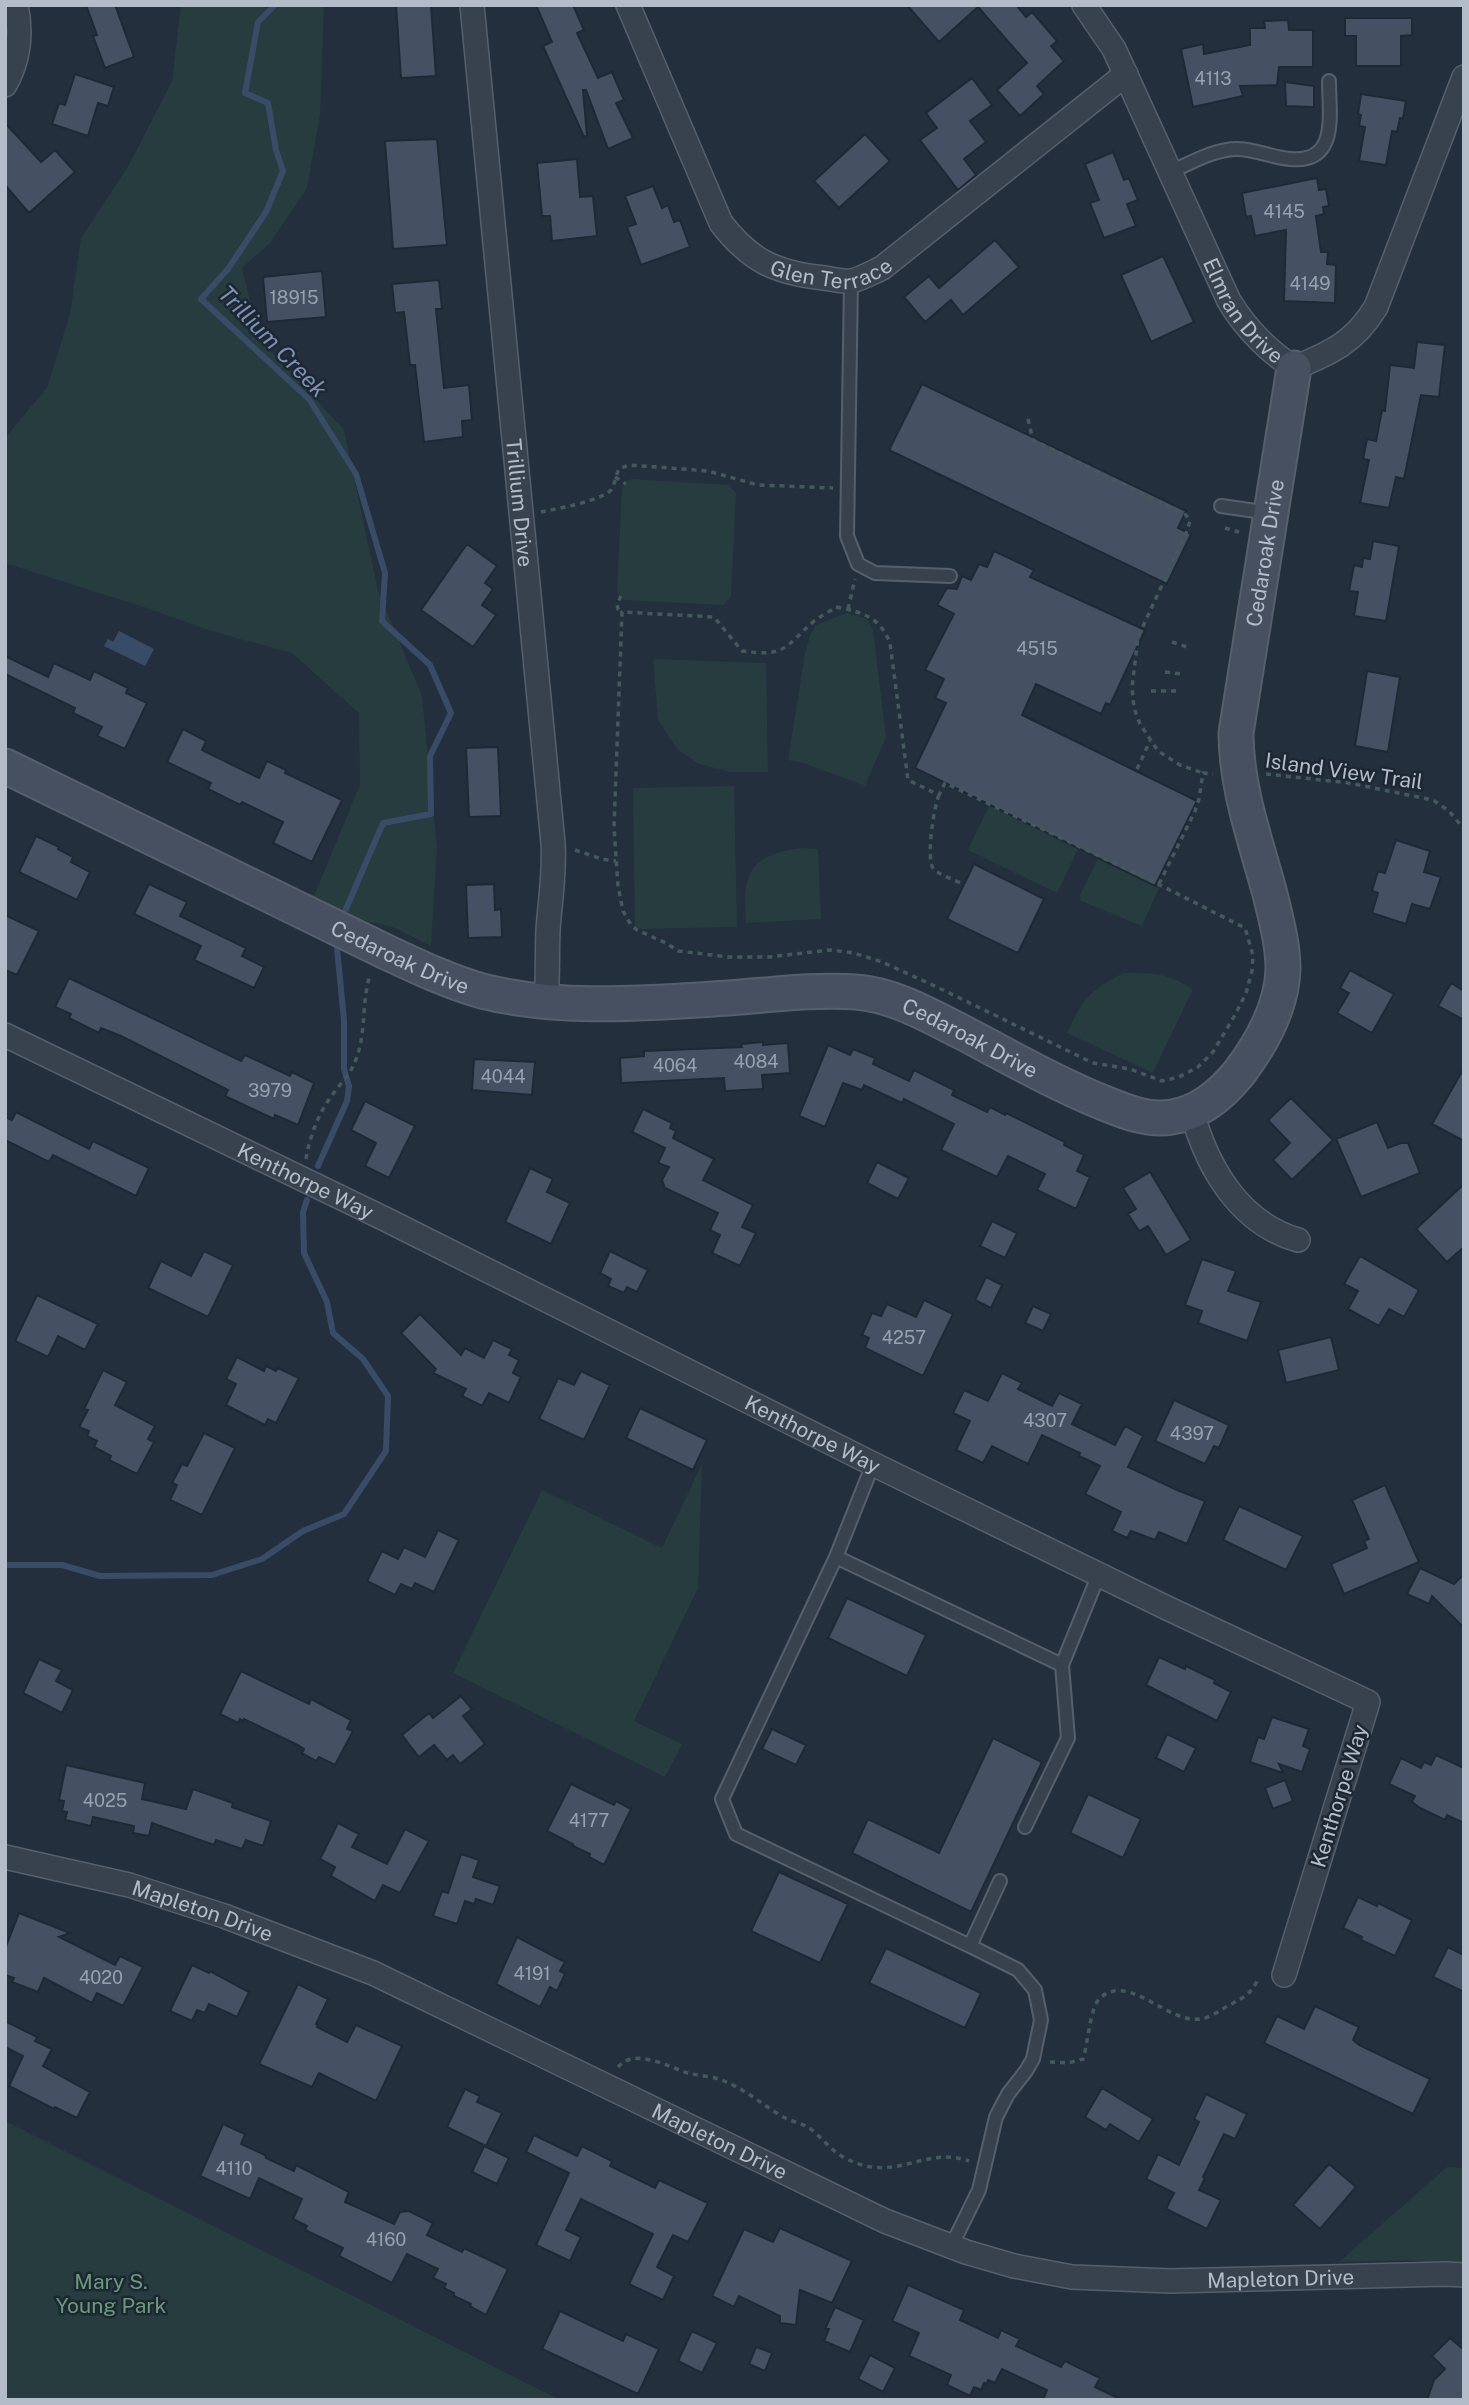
<svg xmlns="http://www.w3.org/2000/svg" width="1469" height="2405" viewBox="0 0 1469 2405" font-family="'Public Sans',sans-serif">
  <style>
    .green { fill: #263c3f }
    .water { fill: #394c67 }
    .lines { fill: none; stroke-linecap: round; stroke-linejoin: round }
    .stream { stroke: #394c67; stroke-width: 6 }
    .building { fill: #455162; stroke: #1f2835; stroke-width: 2 }
    .lane-casing { stroke: #565f6c; stroke-width: 16 }
    .street-casing { stroke: #565f6c; stroke-width: 26 }
    .secondary-casing { stroke: #565f6c; stroke-width: 37 }
    .path { stroke: #44595c; stroke-width: 3.5; stroke-dasharray: 5 5; stroke-linecap: butt }
    .lane { stroke: #38414e; stroke-width: 12 }
    .street { stroke: #38414e; stroke-width: 23 }
    .secondary { stroke: #465061; stroke-width: 33 }
    .labels { text-anchor: middle; dominant-baseline: central; stroke-width: 5; stroke-linejoin: round; paint-order: stroke }
    .number-label { font-size: 18px; fill: #98a1af }
    .street-label { font-size: 21px; fill: #b4bcc9; stroke: #1d2633 }
    .park-label { font-size: 21px; fill: #6b9a76; stroke: #1d2633 }
    .water-label { font-size: 23px; font-style: italic; fill: #7c92b1; stroke: #1d2633 }
  </style>
  <rect width="100%" height="100%" fill="#242f3e"/>
  <path class="green" d="M181,5H324L320,115L307,188L270,243L242,268L259,338L344,430L378,591L422,696L437,847L431,946L393,927L366,921L314,896L360,785L359,713L292,653L208,630L156,611L5,563V438L47,388L70,314L81,238L129,165L172,81Z
    M631,479L729,485L736,493L731,597L723,605L625,600L617,592L622,487Z
    M847,613L867,619L873,630L886,737L865,786L804,763L788,760L805,653L810,636L816,625Z
    M653,659L766,663L768,772H730L699,764L677,749L658,720Z
    M734,786L737,927L635,929L633,788Z
    M989,806L1078,849L1057,893L968,850Z
    M801,848L818,849L821,919L746,923C742,872 749,856 801,848Z
    M1098,859L1159,888L1142,926L1081,901L1080,895Z
    M1124,973C1154,973 1166,973 1193,989L1153,1073L1067,1033C1083,999 1090,990 1124,973Z
    M702,1464L698,1588L634,1721L682,1744L665,1777L453,1673L542,1490L662,1548Z
    M5,2121L560,2400H5Z
    M1447,2167L1464,2168V2263L1409,2260L1339,2262Z"/>
  <path class="water" d="M119,631L154,649L145,666L104,646L108,639L113,642Z"/>
  <g class="lines">
    <path class="stream" d="M275,5L258,22L245,93L268,103L276,150L283,171L266,212L228,269L201,299L309,399L356,474L385,573L382,621L430,665L451,713L430,756L431,814L383,823L346,909
      M318,1166L347,1101L349,1086L344,1069V1020L337,948
      M5,1565H62L100,1576L212,1575L262,1559L303,1531L344,1514L386,1451L388,1396L363,1359L333,1333L327,1302L304,1253L303,1212L307,1200"/>
  </g>
  <path class="building" d="M86,5H115L134,57L105,68L93,36L97,35Z
    M396,5H431L436,76L401,78Z
    M536,5H573L584,30L577,33L598,78L612,72L624,100L616,103L633,138L608,149L586,90H583L587,136L584,137L543,46L552,42Z
    M907,5H1016L1026,17L1032,12L1057,41L1051,46L1064,61L1037,86L1044,94L1020,116L997,90L1027,63L978,7L939,42Z
    M1345,18H1412V35L1401,36V66H1356V36H1345Z
    M1288,20L1289,30H1313V67H1279L1277,85L1240,86L1243,96L1193,107L1181,49L1203,44L1204,54L1250,45V28H1265L1264,21Z
    M75,74L114,87L108,106L98,103L88,136L52,124L59,103L65,105Z
    M972,78L992,105L970,121L986,142L964,159L976,175L958,190L920,140L937,128L926,113Z
    M1285,82L1314,86V107L1286,106Z
    M1361,94L1406,101L1403,119L1400,118L1397,132L1392,131L1386,165L1359,161L1365,127L1359,126L1361,115L1358,114Z
    M5,123L41,162L55,150L75,172L29,213L5,185Z
    M865,134L890,161L839,208L814,181Z
    M437,139L447,245L393,249L385,141Z
    M1113,152L1124,180L1129,178L1138,200L1127,204L1136,226L1104,238L1090,203L1099,200L1085,164Z
    M577,159L580,197L593,196L597,236L552,241L550,216H542L537,163Z
    M1317,178L1319,190L1326,189L1329,206L1323,207L1324,214L1316,216L1321,252H1328L1327,264L1336,265L1335,303L1284,301L1286,230L1255,236L1251,216L1246,217L1242,193Z
    M653,186L662,208L668,205L674,222L680,220L690,247L641,265L627,227L636,224L625,196Z
    M995,240L1019,267L963,315L951,300L925,322L904,297L929,276L939,288Z
    M1163,256L1194,322L1151,342L1121,275Z
    M322,271L326,317L267,322L263,277Z
    M439,280L442,309H436L444,388L469,385L472,420L462,421L463,437L424,442L415,365H410L404,312L395,313L392,284Z
    M1417,342L1445,345L1439,397L1421,395L1404,479L1396,477L1389,508L1360,503L1369,460L1363,459L1367,439L1376,441L1382,410L1385,411L1390,365L1414,368Z
    M922,384L1186,511L1178,528L1191,534L1167,584L889,450Z
    M1373,541L1399,546L1386,621L1354,616L1358,592L1349,591L1354,565L1362,567L1363,558L1370,559Z
    M467,544L497,566L485,583L493,589L482,605L496,615L473,647L421,610Z
    M994,551L1034,570L1030,577L1145,630L1110,705L1106,703L1101,714L1036,684L1022,715L1197,801L1155,886L915,768L946,703L935,698L944,679L925,670L954,614L937,605L947,588L957,589L962,576L971,580L979,564L987,567Z
    M5,656L48,677L54,663L90,680L94,671L128,688L126,693L147,703L125,749L97,736L102,727L73,713L75,708L5,674Z
    M1367,671L1400,677L1388,752L1355,746Z
    M183,729L206,741L202,750L259,778L267,761L286,770L285,773L342,800L312,862L273,843L283,822L242,802L240,805L208,789L211,783L167,762Z
    M498,747L501,816L469,817L466,748Z
    M36,836L59,847L58,849L73,857L71,862L90,872L77,900L19,872Z
    M1396,840L1430,851L1424,872L1441,877L1430,909L1412,904L1406,924L1372,913L1378,893L1372,891L1378,871L1385,873Z
    M974,864L1044,899L1018,953L947,919Z
    M149,884L187,902L180,916L246,948L242,956L264,967L254,988L194,960L201,946L134,914Z
    M494,884L495,910L501,909L502,937L468,938L466,885Z
    M5,915L39,931L17,975L5,970Z
    M1350,970L1394,994L1372,1033L1337,1013L1349,993L1340,988Z
    M69,978L241,1061L245,1055L290,1076L292,1072L314,1083L298,1125L275,1115L274,1119L225,1096L228,1090L121,1036L101,1028L99,1033L69,1018L71,1014L55,1007Z
    M1451,983L1464,991V1020L1438,1006Z
    M763,1042V1045L788,1043L790,1073L762,1075L763,1089L725,1091L724,1078L621,1083L620,1058L644,1056V1051L742,1047L741,1044Z
    M828,1045L850,1055L853,1049L875,1058L873,1064L909,1081L914,1070L954,1090L952,1095L987,1112L990,1107L1005,1115L1006,1113L1065,1142L1064,1145L1084,1155L1077,1171L1090,1177L1076,1209L1037,1190L1045,1174L1008,1156L997,1177L941,1150L954,1124L904,1099L902,1103L864,1085L862,1090L843,1083L825,1127L799,1116Z
    M474,1059L535,1062L532,1095L472,1090Z
    M1464,1068V1141L1432,1124Z
    M1291,1098L1333,1140L1292,1180L1273,1160L1290,1143L1268,1120Z
    M365,1101L415,1126L389,1178L365,1166L376,1143L351,1130Z
    M643,1109L672,1123L670,1128L676,1131L673,1138L714,1159L703,1180L753,1205L742,1227L756,1233L740,1266L712,1253L720,1235L710,1230L718,1213L665,1188L662,1180L669,1167L658,1163L665,1148L632,1132Z
    M16,1112L89,1149L93,1141L149,1168L136,1196L53,1155L49,1162L5,1140V1117L12,1120Z
    M1377,1122L1388,1148L1401,1143H1408L1420,1173L1361,1197L1336,1139Z
    M877,1162L909,1178L898,1199L867,1183Z
    M530,1168L553,1179L547,1192L570,1203L551,1244L505,1222Z
    M1150,1172L1191,1240L1166,1255L1148,1226L1139,1231L1128,1214L1136,1209L1123,1188Z
    M1464,1184V1247L1447,1262L1416,1229Z
    M992,1221L1017,1233L1005,1258L980,1246Z
    M204,1251L233,1265L208,1317L148,1288L161,1261L191,1276Z
    M610,1251L648,1270L637,1292L627,1287L624,1293L608,1286L611,1279L600,1273Z
    M1360,1256L1419,1290L1404,1317L1389,1309L1379,1326L1348,1309L1358,1291L1344,1284Z
    M1202,1259L1236,1271L1228,1291L1261,1302L1247,1341L1198,1323L1202,1311L1185,1305Z
    M986,1277L1002,1285L991,1308L975,1300Z
    M37,1295L98,1324L85,1350L58,1336L48,1357L15,1341Z
    M924,1300L953,1314L923,1376L865,1348L869,1338L862,1335L872,1313L881,1316L887,1304L916,1317Z
    M1033,1306L1051,1314L1043,1331L1025,1323Z
    M420,1314L461,1355L465,1348L484,1358L493,1340L512,1349L509,1355L519,1360L513,1373L521,1377L509,1403L489,1393L482,1406L462,1396L466,1389L433,1373L436,1369L401,1333Z
    M1331,1337L1339,1370L1286,1383L1278,1350Z
    M237,1357L264,1371L266,1366L276,1371L278,1368L299,1378L276,1423L268,1419L265,1425L226,1405L236,1384L226,1379Z
    M103,1370L127,1382L115,1405L155,1426L148,1439L154,1442L137,1474L109,1460L111,1456L94,1447L97,1441L87,1436L89,1431L79,1427L88,1410L84,1409Z
    M581,1371L610,1385L584,1440L539,1419L558,1378L574,1385Z
    M1002,1373L1022,1383L1018,1389L1052,1406L1059,1393L1082,1404L1072,1424L1115,1445L1125,1426L1143,1436L1128,1467L1177,1490L1205,1501L1187,1544L1159,1532L1155,1540L1131,1531L1127,1538L1112,1531L1121,1512L1085,1494L1100,1466L1079,1456L1080,1453L1042,1435L1028,1464L992,1446L983,1463L956,1450L970,1421L953,1413L964,1390L988,1401Z
    M1174,1400L1229,1425L1219,1448L1214,1446L1205,1464L1155,1441Z
    M640,1408L707,1440L693,1470L626,1438Z
    M204,1433L235,1448L202,1515L170,1500L177,1485L172,1483L182,1464L187,1466Z
    M1385,1485L1419,1562L1344,1594L1331,1564L1367,1548L1364,1541L1369,1539L1352,1500Z
    M1239,1506L1303,1536L1286,1570L1223,1540Z
    M438,1530L459,1540L434,1592L415,1583L412,1589L401,1584L395,1595L367,1581L382,1551L398,1559L404,1547L425,1557Z
    M1420,1568L1454,1584L1464,1574V1628L1432,1596L1429,1604L1407,1594Z
    M847,1598L926,1635L907,1676L828,1638Z
    M1159,1657L1185,1669L1186,1666L1215,1680L1214,1683L1231,1692L1217,1721L1146,1685Z
    M39,1659L62,1670L56,1681L73,1690L62,1713L23,1693Z
    M241,1671L309,1704L311,1699L351,1720L347,1729L353,1731L335,1765L319,1757L316,1761L302,1753L304,1749L298,1745L244,1719L243,1721L240,1719L238,1723L220,1714Z
    M461,1696L472,1709L463,1716L485,1744L460,1764L453,1755L447,1760L434,1745L419,1757L402,1735L429,1713L433,1718Z
    M1272,1717L1309,1729L1303,1746L1310,1749L1302,1772L1279,1764L1283,1773L1250,1762L1258,1737L1264,1739Z
    M772,1729L806,1745L796,1765L762,1749Z
    M1167,1734L1196,1748L1184,1772L1156,1758Z
    M993,1738L1042,1762L971,1912L852,1853L868,1819L939,1853Z
    M1436,1755L1464,1768V1823L1447,1815L1445,1820L1420,1808L1412,1802L1415,1796L1389,1784L1401,1758L1421,1768L1424,1762L1431,1765Z
    M66,1765L145,1783L142,1799L186,1809L193,1789L233,1803L232,1807L271,1821L263,1846L246,1840L242,1849L216,1840L214,1845L152,1823L149,1836L133,1833L134,1826L93,1817L91,1826L65,1820L67,1812L62,1811L64,1801L59,1800Z
    M1285,1780L1293,1801L1273,1809L1265,1788Z
    M571,1784L614,1805L616,1801L631,1809L604,1865L589,1857L590,1854L573,1846V1844L547,1831Z
    M1088,1794L1141,1819L1123,1858L1070,1833Z
    M338,1823L359,1834L352,1847L387,1864L405,1829L429,1841L400,1893L383,1885L375,1901L331,1876L335,1867L320,1859Z
    M461,1854L479,1860L473,1877L500,1886L493,1905L476,1899L474,1904L465,1901L457,1924L433,1916L442,1891L448,1893Z
    M779,1872L848,1904L820,1963L751,1931Z
    M1358,1897L1377,1906L1378,1903L1412,1920L1395,1956L1361,1940L1362,1937L1343,1928Z
    M19,1913L70,1933L59,1937L115,1965L120,1956L143,1967L123,2006L97,1993L92,2003L44,1978L38,1992L12,1982L14,1978L5,1975V1949Z
    M517,1937L565,1962L560,1971L565,1974L557,1991L550,1987L540,2007L496,1984Z
    M1448,1947L1464,1955V1992L1433,1977Z
    M886,1948L981,1993L965,2028L869,1983Z
    M192,1965L209,1973L210,1971L249,1992L237,2017L209,2004L205,2013L197,2010L192,2021L170,2011Z
    M298,1984L328,1999L316,2024L318,2025L317,2027L347,2042L356,2025L402,2046L376,2101L319,2073L312,2087L259,2064Z
    M1315,2006L1359,2027L1353,2040L1359,2045L1430,2079L1413,2114L1264,2043L1277,2016L1304,2029Z
    M5,2021L37,2037L35,2041L52,2049L43,2066L90,2092L77,2118L55,2107L54,2109L9,2086L23,2056L5,2047Z
    M1102,2088L1153,2119L1139,2142L1110,2124L1106,2130L1085,2117Z
    M465,2089L480,2096L477,2102L502,2113L486,2146L447,2127Z
    M1206,2094L1247,2114L1235,2139L1224,2134L1203,2177L1205,2178L1199,2190L1221,2200L1207,2229L1166,2209L1174,2193L1146,2179L1158,2154L1179,2165L1199,2122L1194,2119Z
    M223,2124L245,2134L241,2144L265,2155L266,2158L294,2171L296,2165L349,2192L345,2202L394,2224L400,2212L409,2211L433,2223L427,2235L462,2252L464,2248L508,2269L486,2315L470,2306L471,2304L454,2296V2293L444,2288L446,2284L433,2278L438,2269L407,2254L392,2283L339,2256L343,2248L305,2230L307,2226L293,2219L302,2199L259,2178L250,2199L200,2176Z
    M534,2135L577,2156L582,2146L612,2161L610,2166L655,2188L659,2180L708,2203L688,2242L673,2235L657,2267L674,2276L663,2300L629,2284L653,2234L581,2199L566,2230L581,2237L570,2261L536,2245L569,2173L526,2152Z
    M484,2146L509,2158L497,2184L472,2172Z
    M1329,2164L1356,2187L1320,2229L1293,2205Z
    M780,2228L852,2261L832,2303L800,2290L796,2325L780,2323V2316L739,2296L734,2307L712,2296L744,2229L773,2242Z
    M908,2285L964,2310L960,2320L998,2338L1001,2330L1020,2339L1016,2346L1061,2367L1065,2361L1100,2378L1095,2387L1122,2400H1043L1047,2390L1002,2369L995,2383L988,2380L987,2384L984,2383L981,2390L974,2387L970,2396L947,2385L951,2375L909,2356L919,2333L892,2321Z
    M835,2307L864,2320L850,2352L824,2341L829,2329H825Z
    M560,2311L623,2341L626,2334L659,2349L638,2394L542,2349Z
    M692,2331L717,2343L702,2373L678,2361Z
    M1450,2338L1464,2350V2400H1427L1434,2380L1445,2369L1432,2356Z
    M756,2347L772,2353L765,2371L749,2364Z
    M870,2355L895,2368L883,2392L858,2379Z"/>
  <g class="lines">
    <g class="lane-casing">
      <path id="lane" d="M1170,172C1191,163 1214,149 1237,149C1255,149 1273,158 1291,159C1339,163 1329,114 1329,81
        M851,281L847,536L858,564L875,573L950,576
        M1221,506L1270,513
        M873,1464L836,1557L1062,1665L1099,1574
        M836,1557L722,1799L736,1834L970,1946L1000,1881
        M1025,1827L1068,1738L1062,1665
        M951,2247L979,2190L996,2117L1008,2094L1026,2071L1033,2059L1041,2020L1035,1990L1018,1970L970,1946"/>
    </g>
    <g class="street-casing">
      <g id="street">
        <path id="s1" d="M472,5L553,843C555,873 550,901 548,930C547,954 548,978 546,1002"/>
        <path id="s2" d="M628,5L721,223C750,261 776,273 824,278C832,279 843,282 851,281C861,279 873,272 882,268L1126,74"/>
        <path id="s3" d="M1084,5L1114,49L1229,301C1246,329 1267,350 1294,368C1331,353 1355,342 1376,307L1464,77"/>
        <path d="M5,85C19,60 22,33 16,5"/>
        <path id="s4" d="M5,1035L385,1219L873,1464L1167,1608L1368,1702L1284,1975"/>
        <path d="M1192,1112C1207,1167 1239,1223 1298,1240"/>
        <path id="s5" d="M5,1857L129,1885L224,1916L373,1973L885,2221L966,2252L1014,2266L1072,2277L1170,2281L1445,2274L1464,2275"/>
      </g>
    </g>
    <g class="secondary-casing">
      <g id="secondary">
        <path id="s6" d="M5,766L382,950C414,965 447,981 482,991C562,1011 647,1003 729,998C770,995 814,989 856,992C894,995 928,1015 962,1032C1009,1057 1055,1083 1104,1103C1126,1112 1148,1121 1172,1117C1200,1113 1221,1095 1239,1073C1261,1044 1282,1006 1283,969C1283,944 1276,919 1270,894C1256,842 1236,788 1236,733L1294,368"/>
      </g>
    </g>
    <path class="path" d="M1028,419L1033,440L1186,515L1190,521L1187,531L1138,637L1132,688L1134,708L1140,724L1158,751L1180,765L1203,773
      M615,477L626,484
      M541,512C556,509 601,501 611,490C615,484 616,475 619,469L629,465L708,471L758,485L833,488
      M1225,528L1239,532
      M621,596L617,604L618,609L622,612
      M836,607C862,612 880,617 890,643L908,780L939,795L945,783L1156,883L1245,928L1253,955L1252,971L1246,993L1235,1015L1213,1052L1198,1067L1179,1077L1162,1081L1130,1069L1093,1063L937,987L882,962L854,953L830,950L769,957H729L678,951L666,943L637,930L631,925L623,911L618,886L614,827L622,612L714,617L742,651C785,657 784,648 813,622C820,616 829,612 836,607Z
      M848,609L855,579
      M1172,642L1187,647
      M1165,672L1182,674
      M1151,691H1180
      M1137,769L1150,741
      M1266,774L1349,783L1433,800L1449,811L1464,829
      M939,795C934,806 926,858 933,868C938,875 955,880 963,884
      M575,850L602,859L616,861
      M1159,884L1195,811L1199,799L1203,773L1213,774
      M306,1159C310,1136 317,1117 330,1098C338,1086 350,1075 355,1062C367,1033 361,1003 370,975
      M1050,2062L1068,2063L1083,2059C1088,2044 1090,2007 1100,1998C1129,1972 1168,2024 1200,2019C1210,2018 1221,2010 1229,2005C1242,1999 1251,1994 1257,1981
      M618,2067C635,2047 668,2067 688,2073C699,2076 713,2076 724,2081C746,2090 763,2105 783,2117C791,2121 800,2123 808,2127C821,2136 831,2151 845,2158C896,2185 923,2145 969,2161"/>
    <use href="#lane" class="lane"/>
    <use href="#street" class="street"/>
    <use href="#secondary" class="secondary"/>
  </g>
  <g class="labels">
    <g class="number-label">
      <text x="1213" y="78">4113</text>
      <text x="1284" y="211">4145</text>
      <text x="1310" y="283">4149</text>
      <text x="294" y="297">18915</text>
      <text x="1037" y="648">4515</text>
      <text x="756" y="1061">4084</text>
      <text x="675" y="1065">4064</text>
      <text x="503" y="1076">4044</text>
      <text x="270" y="1090">3979</text>
      <text x="904" y="1337">4257</text>
      <text x="1045" y="1420">4307</text>
      <text x="1192" y="1433">4397</text>
      <text x="105" y="1800">4025</text>
      <text x="589" y="1820">4177</text>
      <text x="532" y="1973">4191</text>
      <text x="101" y="1977">4020</text>
      <text x="234" y="2168">4110</text>
      <text x="386" y="2239">4160</text>
    </g>
    <g class="street-label">
      <text stroke="none"><textPath href="#s2" startOffset="366">Glen Terrace</textPath></text>
      <text stroke="none"><textPath href="#s3" startOffset="346">Elmran Drive</textPath></text>
      <text stroke="none"><textPath href="#s1" startOffset="500">Trillium Drive</textPath></text>
      <text stroke="none"><textPath href="#s6" startOffset="1867">Cedaroak Drive</textPath></text>
      <text transform="translate(1344 771) rotate(8)">Island View Trail</text>
      <text stroke="none"><textPath href="#s6" startOffset="439">Cedaroak Drive</textPath></text>
      <text stroke="none"><textPath href="#s6" startOffset="1027">Cedaroak Drive</textPath></text>
      <text stroke="none"><textPath href="#s4" startOffset="334">Kenthorpe Way</textPath></text>
      <text stroke="none"><textPath href="#s4" startOffset="901">Kenthorpe Way</textPath></text>
      <text transform="translate(1339 1796) rotate(-73)">Kenthorpe Way</text>
      <text stroke="none"><textPath href="#s5" startOffset="205">Mapleton Drive</textPath></text>
      <text stroke="none"><textPath href="#s5" startOffset="772">Mapleton Drive</textPath></text>
      <text stroke="none"><textPath href="#s5" startOffset="1360">Mapleton Drive</textPath></text>
    </g>
    <g class="park-label">
      <text x="111" y="2281">Mary S.<tspan x="111" dy="24">Young Park</tspan></text>
    </g>
    <g class="water-label">
      <text transform="translate(273 341) rotate(46)">Trillium Creek</text>
    </g>
  </g>
  <rect width="1469" height="2405" fill="none" stroke="#b4bcc9" stroke-width="14"/>
</svg>
